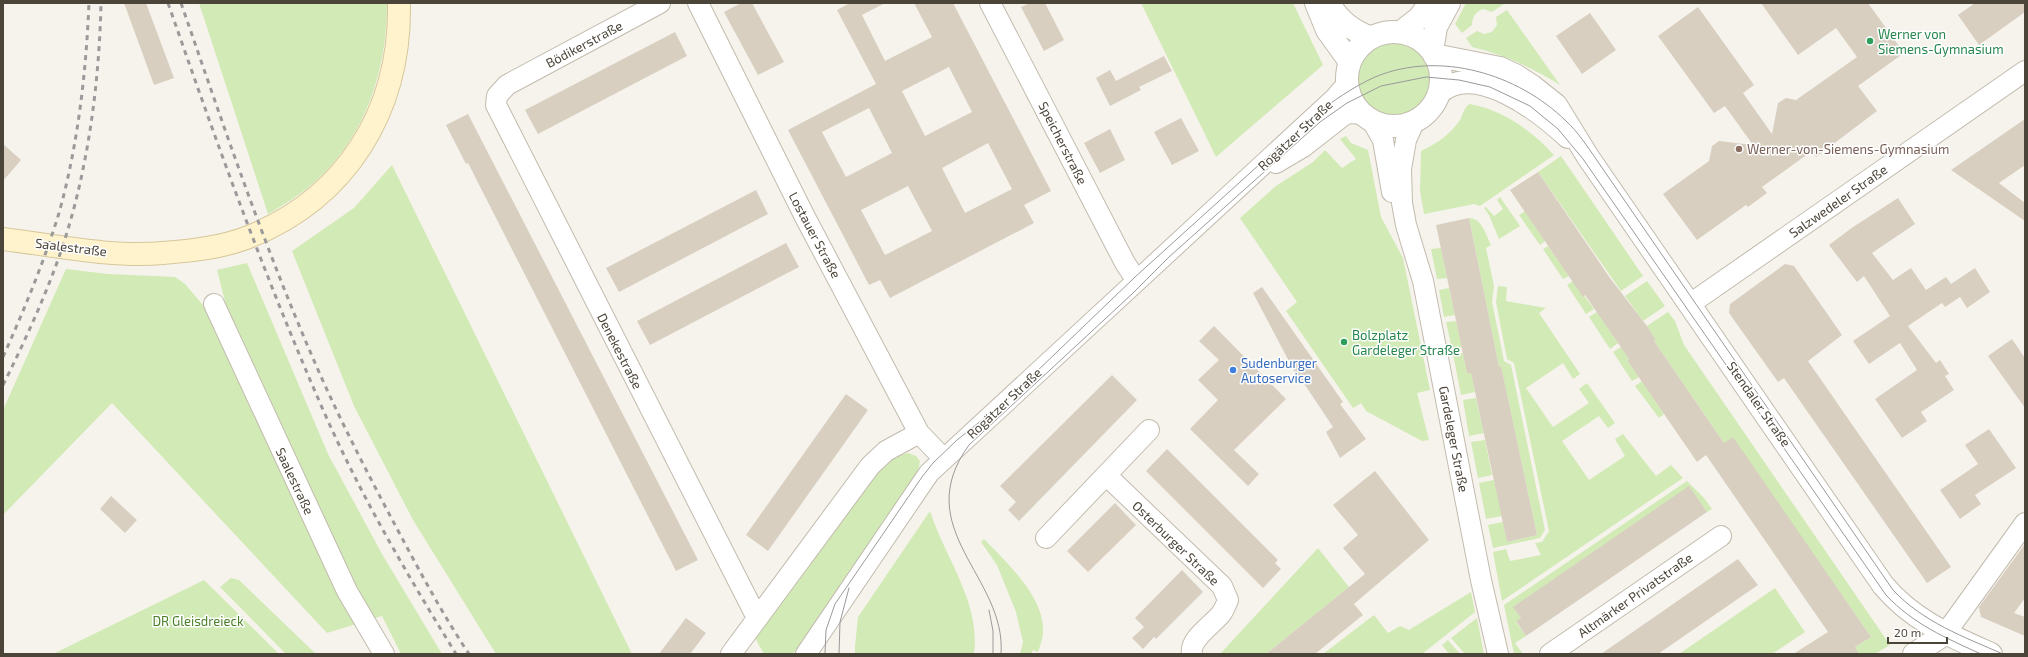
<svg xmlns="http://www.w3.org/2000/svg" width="2028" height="657" viewBox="0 0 2028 657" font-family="'Exo 2',sans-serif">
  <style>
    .green { fill: #d2eab5 }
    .building { fill: #d8cfc1; fill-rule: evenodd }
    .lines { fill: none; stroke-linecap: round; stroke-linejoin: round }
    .minor-casing { stroke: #c2bbae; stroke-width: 22 }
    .tertiary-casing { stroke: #c2bbae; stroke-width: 24 }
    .secondary-casing { stroke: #d6c79b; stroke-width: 24 }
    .minor { stroke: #fff; stroke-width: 20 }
    .tertiary { stroke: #fff; stroke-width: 22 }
    .secondary { stroke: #fff3cd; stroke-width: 22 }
    .tram { stroke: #9a9a9a; stroke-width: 1 }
    .rail { stroke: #9a9a9a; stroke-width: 3; stroke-dasharray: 5 5; stroke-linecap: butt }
    .leisure-dot { fill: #2e9e5b; stroke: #fff; stroke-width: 1.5 }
    .education-dot { fill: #8d6e63; stroke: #fff; stroke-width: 1.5 }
    .shop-dot { fill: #3f7fe0; stroke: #fff; stroke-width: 1.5 }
    .labels { text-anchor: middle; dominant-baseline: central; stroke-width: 3; stroke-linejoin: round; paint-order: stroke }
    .leisure-label { font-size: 13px; fill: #27864d; stroke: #fff; text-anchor: start }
    .street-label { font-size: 13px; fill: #4b4439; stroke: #fff }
    .education-label { font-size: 13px; fill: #785e54; stroke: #fff; text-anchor: start }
    .shop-label { font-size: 13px; fill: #366cbe; stroke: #fff; text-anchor: start }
    .park-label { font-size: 13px; fill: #4a7f2a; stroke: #fff }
  </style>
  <rect width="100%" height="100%" fill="#f6f3ec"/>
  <path class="green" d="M199,3H387C387,68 367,133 318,179C303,193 285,204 268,214Z
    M1141,3H1293L1323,65L1216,157Z
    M1466,3H1503L1504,4L1492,12L1483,9C1475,12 1472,18 1472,25L1462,33L1455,24Z
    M1507,10L1560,85C1532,67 1504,55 1472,47L1466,38L1477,31L1484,34L1492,32L1497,25L1496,17Z
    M1358 78a37 37 0 1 1 74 0a37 37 0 1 1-74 0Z
    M1470,104C1503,110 1532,131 1554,155L1480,206L1474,204L1424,214L1420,191L1421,151C1436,144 1450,135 1460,120C1463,114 1464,107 1470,104Z
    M1346,136L1351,143L1368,150L1381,217L1403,258L1430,390L1417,393L1429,440L1422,441L1366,411L1361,403L1353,408L1286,311L1297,302L1240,218L1276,186L1313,162L1325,150L1342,168L1356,159L1340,139Z
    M1561,156L1643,276L1621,291L1538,172Z
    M392,165L632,654H496L413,520L354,406L292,251L354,208Z
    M1500,197L1520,226L1499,239L1489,215L1484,208L1486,207L1494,216L1503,209L1497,200Z
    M1525,211L1545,241L1540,245L1519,215Z
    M1469,218C1482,218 1486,235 1491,245L1486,248L1494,286L1492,302L1504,361L1511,365L1545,530L1540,538L1493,548L1488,525L1503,522L1507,542L1537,535L1501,367H1499Z
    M1548,246L1569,276L1563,279L1543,249Z
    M1441,248L1447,278L1437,279L1431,249Z
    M247,263L328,454L382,554L442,654H401L382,616L327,633L112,403L3,515V410L66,269L108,274L175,277L185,284L214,318L227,309L217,270Z
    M1573,281L1594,309L1586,314L1567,285Z
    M1647,281L1665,306L1643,321L1625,296Z
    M1498,286L1507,287L1506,301L1546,308L1539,313L1580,374L1573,379L1563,363L1526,388L1553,427L1589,403L1579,389L1587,383L1615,423L1608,428L1599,416L1562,441L1589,480L1625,456L1615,439L1623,434L1656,476L1671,465L1683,478L1502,601L1493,552L1506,549L1510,561L1541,555L1535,543L1542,542L1549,531L1514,363L1507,359L1496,302Z
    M1449,288L1455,315L1444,317L1439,290Z
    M1597,312L1618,343L1610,349L1589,317Z
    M1668,312L1675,321L1684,345L1890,645L1875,654H1853L1855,647L1871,637L1732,438L1724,443L1654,341L1656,340L1647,326Z
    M1456,321L1462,347L1452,349L1446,322Z
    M1621,347L1629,359L1627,360L1639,377L1632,381L1613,352Z
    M1463,353L1467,373H1471L1475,392L1461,395L1453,354Z
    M1642,381L1664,414L1659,418L1635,386Z
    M1476,398L1484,433L1469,436L1463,400Z
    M1485,440L1492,475L1478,478L1471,442Z
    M908,453L916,456L920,461L918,472L793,654H764L754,636L877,471L890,458Z
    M1494,480L1502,516L1486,519L1479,483Z
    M1687,481L1704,498L1712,509L1707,512L1689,487L1514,607L1521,618L1516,622L1526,636L1515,643L1523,654H1514L1504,605Z
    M930,511C945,558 981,603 974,654H855V646L858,617Z
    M984,539C1006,562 1045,597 1043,632C1043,638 1040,646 1038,652L1033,650L1031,654H1020L1023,642L1016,612L997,565L981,542Z
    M1318,548L1349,587L1266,654H1220Z
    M231,578L239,580L316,654H286L220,587Z
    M204,580L279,654H53Z
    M1775,588L1805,632L1772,654H1679Z
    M1471,592L1475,612L1422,654H1323L1374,615L1388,633L1400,626L1409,630Z
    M1477,618L1484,654H1465L1451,638Z
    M1448,640L1460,654H1449L1442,645Z"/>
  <path class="building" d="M124,3H146L174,78L154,85Z
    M741,3H752L784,62L758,75L724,12Z
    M850,3H885L862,15L885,61L932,37L914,3H953L1051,191L1024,205L1034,223L890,298L880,280L869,285L788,130L876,84L837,10ZM949,67L972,112L925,136L902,91ZM869,108L892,153L846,177L822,132ZM988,143L1012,189L965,213L942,168ZM908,186L932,231L885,255L861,210Z
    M1030,3H1045L1064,40L1044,51L1021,7Z
    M1761,3H1868L1904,53L1858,86L1877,111L1816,157L1812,151L1762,187L1767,193L1748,207L1746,205L1697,240L1663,194L1709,161L1712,146L1719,141L1753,145L1725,106L1714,113L1658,36L1698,7L1754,85L1743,93L1772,134L1778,103L1786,98L1796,100L1857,57L1836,28L1798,55Z
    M1975,3H2025V12L1979,45L1958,15Z
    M1590,13L1616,50L1582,74L1556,36Z
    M675,32L687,56L538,134L525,110Z
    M1164,56L1172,71L1139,87L1141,90L1110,106L1096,78L1110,70L1116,81Z
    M468,114L698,560L676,571L468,163L466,164L446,125Z
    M1181,118L1199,151L1172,165L1154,132Z
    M2025,119V165L1999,183L2025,203V221L1951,170Z
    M1110,129L1125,160L1100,173L1084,143Z
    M3,144L21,160L3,181Z
    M1538,172L1610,278L1647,326L1656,340L1654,341L1724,443L1733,437L1871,637L1855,647L1859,654H1793L1828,632L1706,455L1697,462L1627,360L1629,359L1585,295L1583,297L1510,190Z
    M756,190L768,214L619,292L606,268Z
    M1898,198L1915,224L1872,253L1893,280L1911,268L1926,290L1946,277L1951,284L1975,268L1990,292L1967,308L1960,297L1945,307L1942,303L1908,326L1936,363L1940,360L1949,374L1945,376L1954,390L1921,412L1927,421L1902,438L1875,399L1917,370L1900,343L1869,364L1853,341L1890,316L1864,276L1857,282L1829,245L1853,227Z
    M1469,218L1499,367L1501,366L1537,535L1507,542L1471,373H1467L1436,225Z
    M786,243L799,267L650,345L637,321Z
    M1785,264L1794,266L1842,335L1808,361L1951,567L1927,583L1800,401L1784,378L1778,382L1729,313L1730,304Z
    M1262,287L1343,402L1340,404L1366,439L1340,458L1326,432L1333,427L1303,382L1301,384L1253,293Z
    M1214,326L1286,399L1234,450L1259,474L1248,486L1190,429L1218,400L1198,380L1219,360L1199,341Z
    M2012,339L2025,358V408L1988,356Z
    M1112,375L1137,400L1019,521L1008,510L1016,502L1000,486Z
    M846,394L868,410L768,551L746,535Z
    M1989,429L2016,468L1975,495L1981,504L1960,519L1940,490L1978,464L1965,445Z
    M1167,449L1278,560L1275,563L1281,569L1263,588L1146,471Z
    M1375,471L1429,540L1354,604L1363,615L1315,654H1266L1365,574L1343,548L1358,535L1333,505Z
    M1689,486L1707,512L1526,636L1516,621L1521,618L1513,607Z
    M111,496L137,520L125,533L100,509Z
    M1115,503L1136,525L1088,572L1067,551Z
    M2025,544V598L2014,613L2025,617V636L1981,617L1979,607Z
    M1738,559L1758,585L1658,654H1601Z
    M1182,570L1203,592L1156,639L1154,637L1143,649L1132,638L1144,627L1135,618Z
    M686,618L706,633L690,654H659Z"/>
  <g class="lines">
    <g class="minor-casing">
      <path id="minor" d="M660,3L507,85L497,96L496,105L757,618
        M698,3L805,217L919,433L944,459
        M990,3L1125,263L1137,281
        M1371,119L1383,140L1392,192
        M1414,122L1406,140L1401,169L1402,203L1406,225L1423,281L1481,580L1498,654
        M1276,163L1303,147L1344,115L1350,113L1363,114
        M214,304L347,591L384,654
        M1690,304L2025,71
        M1106,475L1222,586L1228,600C1226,605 1224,610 1221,614C1212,625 1189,639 1192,654
        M1046,538L1149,430
        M1945,634L2025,523
        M731,654L870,466L886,451L919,433
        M806,654L929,473L1335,98L1348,83
        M1550,654L1721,536"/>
    </g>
    <g class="tertiary-casing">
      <path id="tertiary" d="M1316,3L1327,30L1350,62
        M1329,3C1339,21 1352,30 1371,38
        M1401,32L1419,18L1430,3
        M1347 79a47 47 0 1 1 94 0a47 47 0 1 1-94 0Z
        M1432,51L1436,27L1449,3
        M1434,55L1500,68L1515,75L1532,86L1556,105L1588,157L1883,585C1912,620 1950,636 1991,654
        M1439,93C1475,60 1541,112 1568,137
        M1914,654L1945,634"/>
    </g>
    <g class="secondary-casing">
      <path id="secondary" d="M3,239C53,245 113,258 163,253C190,251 220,248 246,238C347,199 401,110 399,3"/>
    </g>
    <use href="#minor" class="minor"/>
    <use href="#tertiary" class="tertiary"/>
    <use href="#secondary" class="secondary"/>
    <path class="tram" d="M989,610L993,631V654
      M825,654L826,630L835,604L922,477L933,463L957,440L1007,400L1135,277L1313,116C1333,101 1353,87 1375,77C1440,50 1518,74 1566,121C1578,132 1587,146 1596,159L1893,590C1923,622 1964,637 2003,654
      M839,654L840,622L849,588
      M1001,654C1007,577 908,529 969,445L1132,294L1169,257L1320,122L1347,103L1381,86L1426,77L1459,80L1490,87L1530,106L1558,129L1583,159L1886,595C1913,624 1946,638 1981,654"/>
    <path class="rail" d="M168,3C216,141 265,278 324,412C361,496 408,576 456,654
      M181,3C224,127 266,252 319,372C342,424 368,474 394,523C418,568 441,612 469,654
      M3,357C24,310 44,262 59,213C78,145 86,73 89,3
      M3,385C22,347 40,308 55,268C86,185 99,91 101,3"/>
  </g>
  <g class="leisure-dot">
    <circle cx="1870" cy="41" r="4"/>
    <circle cx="1344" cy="342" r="4"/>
  </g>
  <circle class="education-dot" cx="1739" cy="149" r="4"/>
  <circle class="shop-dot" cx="1233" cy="370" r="4"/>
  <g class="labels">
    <g class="leisure-label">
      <text x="1878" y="34">Werner von<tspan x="1878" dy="15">Siemens-Gymnasium</tspan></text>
      <text x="1352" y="335">Bolzplatz<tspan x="1352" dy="15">Gardeleger Straße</tspan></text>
    </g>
    <g class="street-label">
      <text transform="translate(584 44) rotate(-28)">Bödikerstraße</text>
      <text transform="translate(1295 135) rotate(-43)">Rogätzer Straße</text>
      <text transform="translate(1063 143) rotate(63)">Speicherstraße</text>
      <text transform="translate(1838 201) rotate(-35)">Salzwedeler Straße</text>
      <text transform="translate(815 235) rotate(62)">Lostauer Straße</text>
      <text transform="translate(71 247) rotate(7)">Saalestraße</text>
      <text transform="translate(620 351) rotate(63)">Denekestraße</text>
      <text transform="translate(1004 403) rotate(-43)">Rogätzer Straße</text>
      <text transform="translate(1759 404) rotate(55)">Stendaler Straße</text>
      <text transform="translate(1454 439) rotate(79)">Gardeleger Straße</text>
      <text transform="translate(295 481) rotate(65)">Saalestraße</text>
      <text transform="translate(1176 543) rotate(44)">Osterburger Straße</text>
      <text transform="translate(1635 595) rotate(-35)">Altmärker Privatstraße</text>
    </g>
    <g class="education-label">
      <text x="1747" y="149">Werner-von-Siemens-Gymnasium</text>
    </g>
    <g class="shop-label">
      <text x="1241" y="363">Sudenburger<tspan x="1241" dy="15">Autoservice</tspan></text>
    </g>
    <g class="park-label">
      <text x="198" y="621">DR Gleisdreieck</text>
    </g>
  </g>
  <rect width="2028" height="657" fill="none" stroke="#4b4439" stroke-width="8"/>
  <path d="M1888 637v6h59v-6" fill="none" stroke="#4b4439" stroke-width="2"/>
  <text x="1894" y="637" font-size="12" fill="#4b4439" stroke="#ffffff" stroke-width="3" paint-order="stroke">20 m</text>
</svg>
